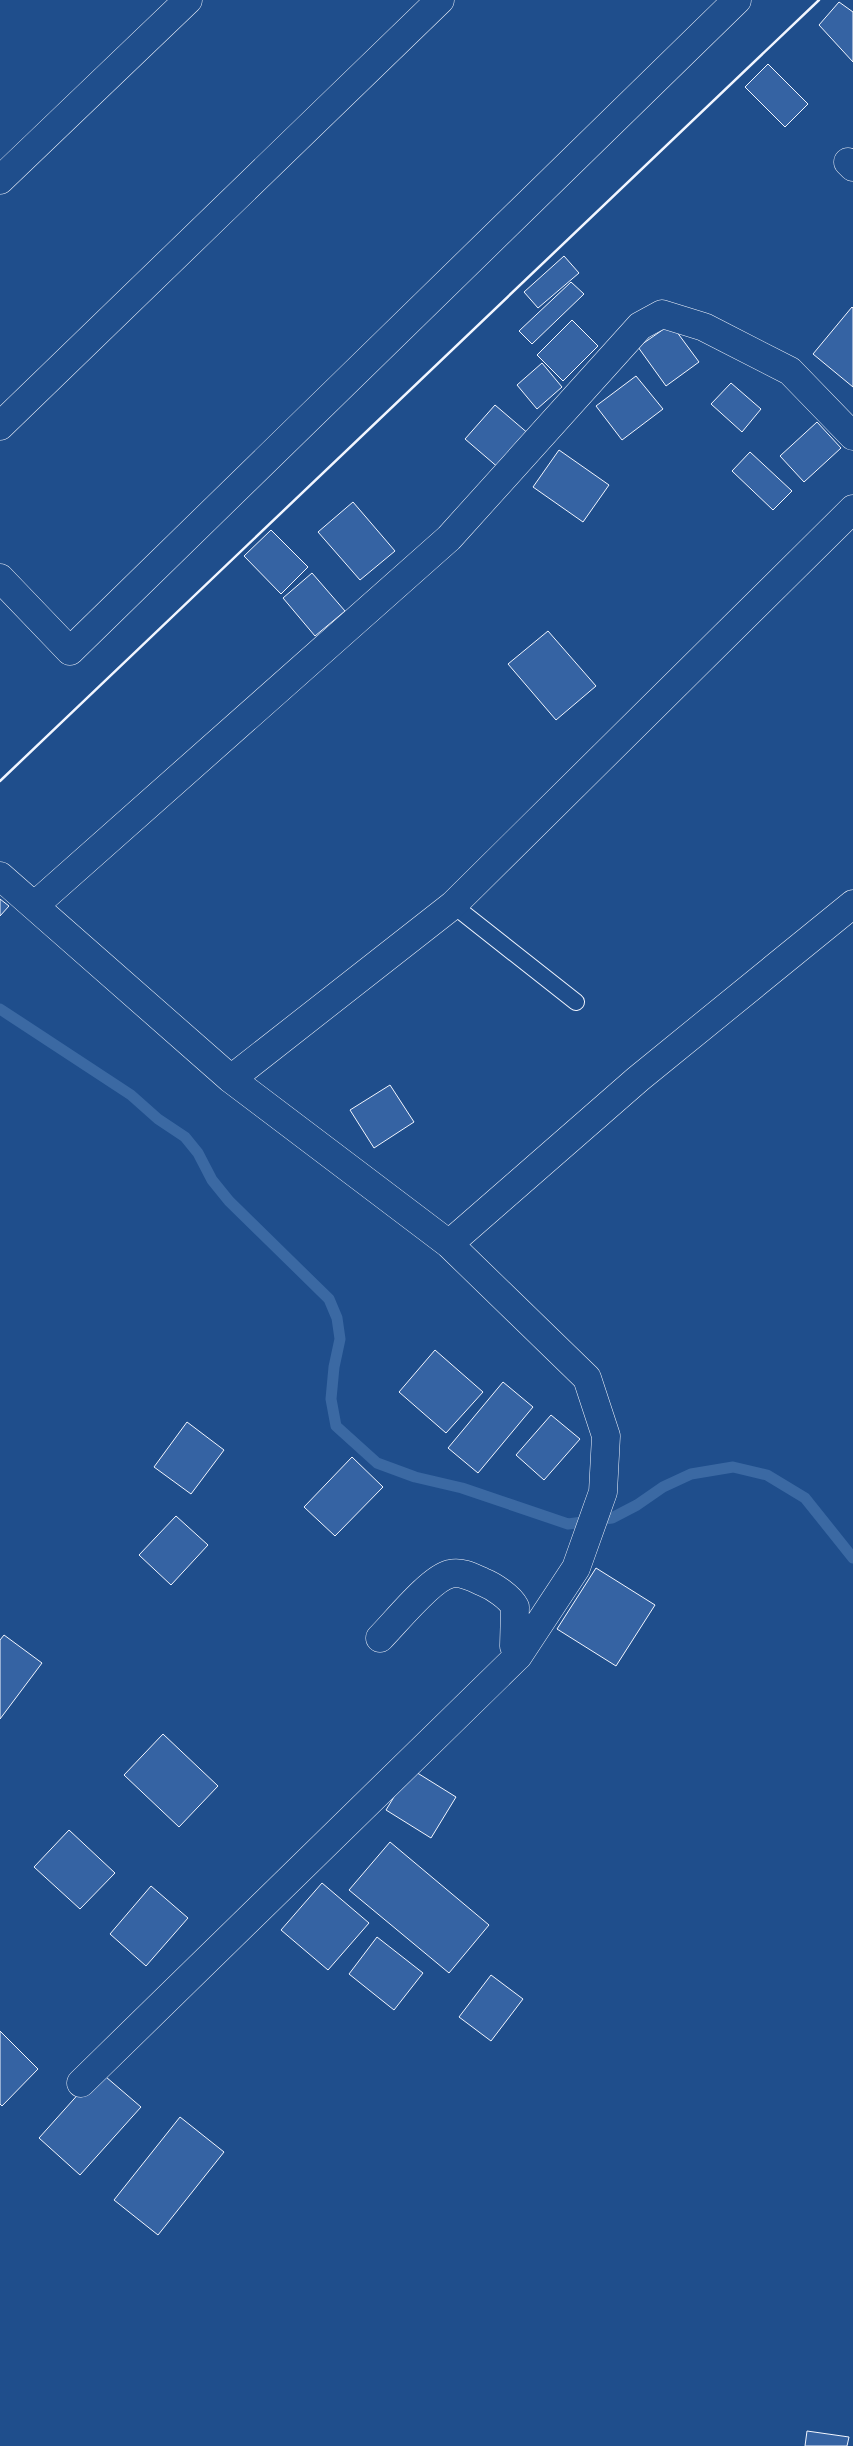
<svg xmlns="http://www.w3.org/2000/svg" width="853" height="2446" viewBox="0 0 853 2446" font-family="Rubik,sans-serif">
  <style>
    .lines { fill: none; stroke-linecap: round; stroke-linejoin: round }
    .stream { stroke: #3b69a3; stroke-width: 11 }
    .building { fill: #3563a3; stroke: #f2f6ff }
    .service-casing { stroke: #f2f6ff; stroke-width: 18 }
    .minor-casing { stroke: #f2f6ff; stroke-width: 29 }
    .service { stroke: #1f4e8c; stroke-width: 16 }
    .minor { stroke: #1f4e8c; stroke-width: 28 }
    .wall { stroke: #f2f6ff; stroke-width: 2.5 }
  </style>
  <rect width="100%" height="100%" fill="#1f4e8c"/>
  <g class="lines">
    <path class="stream" d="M0,1009L131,1095L158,1119L185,1137L198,1153L212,1180L229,1201L329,1299L337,1318L340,1339L334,1367L331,1399L336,1426L377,1463L415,1477L462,1488L568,1524L612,1518L637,1505L663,1487L691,1474L733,1467L767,1475L805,1498L853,1558"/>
  </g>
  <path class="building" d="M839,2L853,12V62L819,25Z
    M768,64L808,104L785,127L745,87Z
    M564,256L579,273L538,308L524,292Z
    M571,282L584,294L532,344L519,331Z
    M852,307L853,308V387L813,354Z
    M572,320L598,346L563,381L537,355Z
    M671,324L699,362L666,386L638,347Z
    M542,363L562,387L537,409L517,385Z
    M636,376L663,409L622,440L596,406Z
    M731,383L761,409L742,432L711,404Z
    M495,405L530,435L500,469L465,439Z
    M817,422L841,448L804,482L780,456Z
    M559,450L609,485L583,522L533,487Z
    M750,452L792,491L773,510L732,471Z
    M353,502L395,551L360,580L318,532Z
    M271,530L308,567L281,594L244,556Z
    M312,573L345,611L315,636L283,598Z
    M548,631L596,686L556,720L508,664Z
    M0,899L9,906L0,916Z
    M390,1085L414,1122L374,1148L350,1110Z
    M435,1350L483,1392L446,1433L399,1392Z
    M503,1382L533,1407L478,1473L448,1448Z
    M551,1415L580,1439L544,1480L516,1455Z
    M187,1422L224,1450L191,1494L154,1467Z
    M352,1457L383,1487L335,1536L304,1507Z
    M176,1516L208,1545L171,1585L139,1555Z
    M596,1568L655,1605L616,1666L557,1629Z
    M4,1635L42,1663L0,1719V1640Z
    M163,1734L218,1786L179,1827L124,1775Z
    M411,1769L456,1797L431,1838L386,1810Z
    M69,1830L115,1873L80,1909L34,1867Z
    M390,1842L489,1925L449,1973L349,1890Z
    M322,1883L369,1923L328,1970L281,1930Z
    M151,1886L188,1918L146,1966L110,1934Z
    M377,1937L423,1973L394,2010L349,1974Z
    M491,1975L523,1999L491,2041L459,2017Z
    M0,2031L38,2069L2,2106L0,2104Z
    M99,2071L141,2107L80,2175L39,2138Z
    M180,2117L224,2152L158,2235L114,2200Z
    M807,2431L849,2437L847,2446H805Z"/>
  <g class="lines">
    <g class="service-casing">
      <path id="service" d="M453,905L576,1002"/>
    </g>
    <g class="minor-casing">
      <path id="minor" d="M848,162L853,167
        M0,180L188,0
        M0,426L440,0
        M0,578L70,651L737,0
        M0,876L231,1079L449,1244L638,1079L853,904
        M34,906L449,538L640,326L662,314L704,327L790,371L853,436
        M231,1079L453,905L853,509
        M380,1638C395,1623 431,1578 450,1574C461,1571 472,1577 483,1582C493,1586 510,1597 515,1607L514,1646L518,1656
        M81,2083L518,1656L576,1568L603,1492L606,1436L587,1378L449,1244"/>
    </g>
    <use href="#service" class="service"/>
    <use href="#minor" class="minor"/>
    <path class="wall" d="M0,781L819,0"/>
  </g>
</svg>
